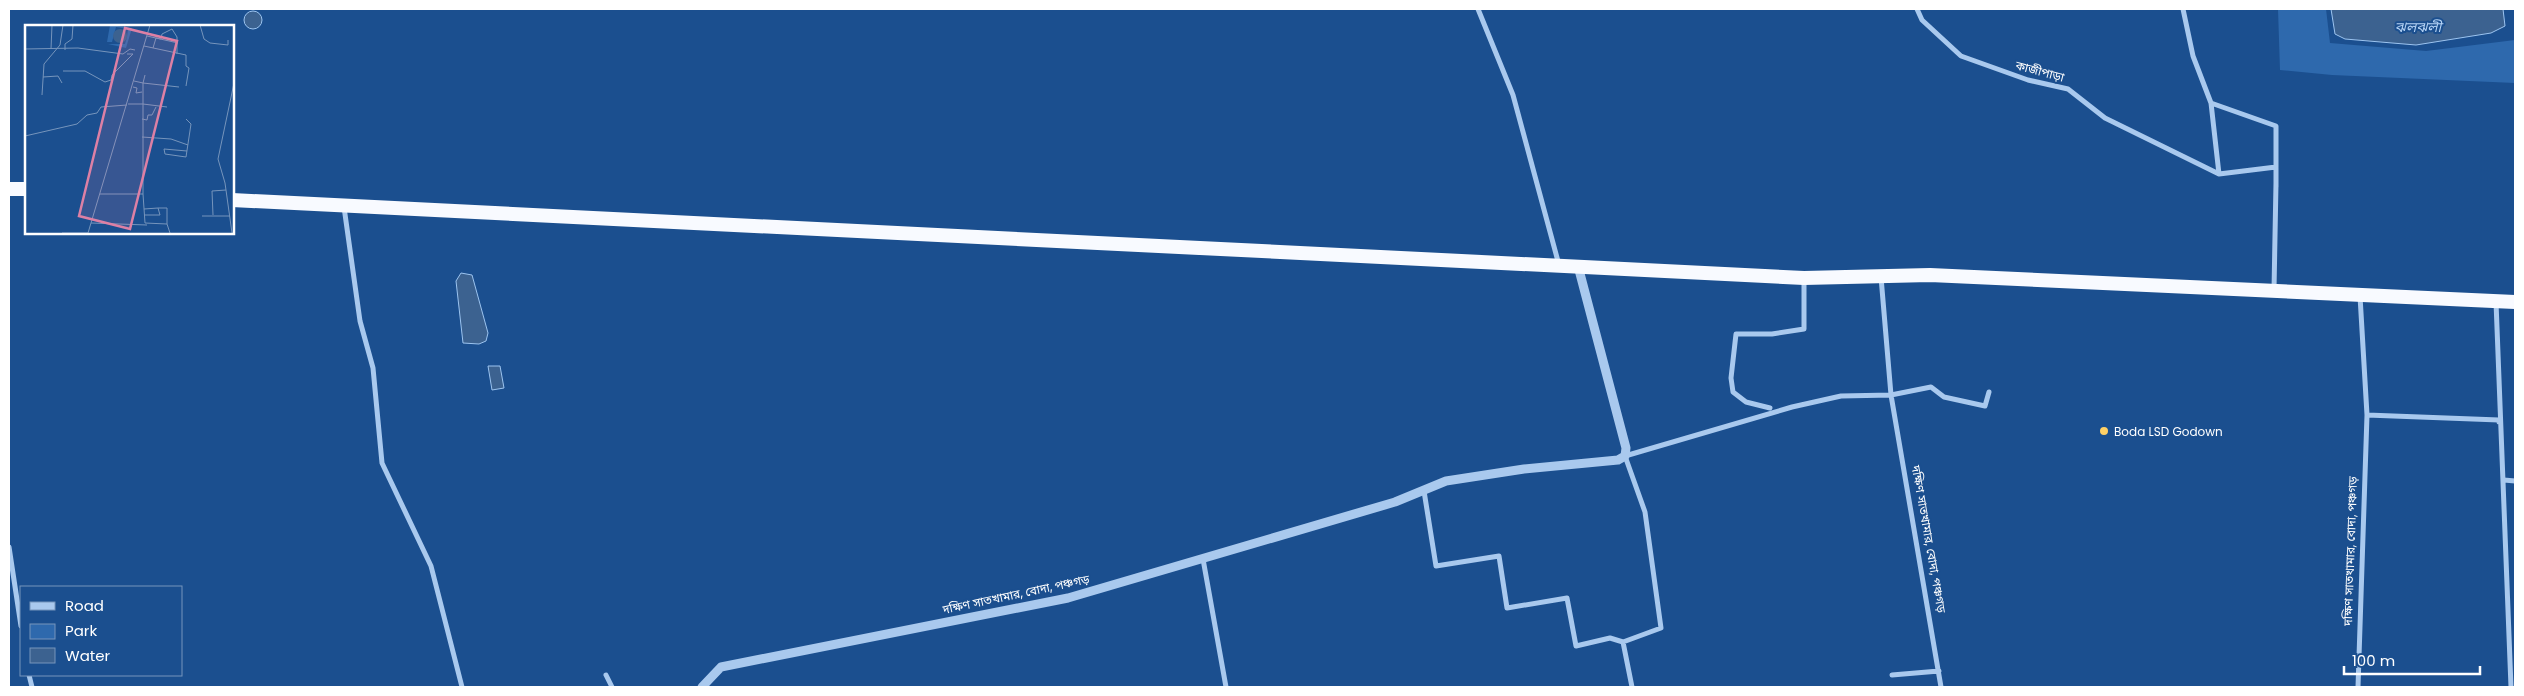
<svg xmlns="http://www.w3.org/2000/svg" width="2524" height="696" viewBox="0 0 2524 696" font-family="Poppins,'Noto Sans Bengali',sans-serif">
  <style>
    .green { fill: #2e69ad }
    .water { fill: #3c6290; stroke: #9cc4f0 }
    .lines { fill: none; stroke-linecap: round; stroke-linejoin: round }
    .minor { stroke: #a9c9ee; stroke-width: 5 }
    .tertiary { stroke: #a9c9ee; stroke-width: 9 }
    .trunk { stroke: #f8faff; stroke-width: 14 }
    .poi-dot { fill: #ffd166; stroke: #1b4f8f; stroke-width: 2 }
    .labels { text-anchor: middle; dominant-baseline: central; stroke-width: 4; stroke-linejoin: round; paint-order: stroke }
    .street-label { font-size: 12px; fill: #fff; stroke: #1b4f8f }
    .poi-label { font-size: 12px; fill: #fff; stroke: #1b4f8f; text-anchor: start }
    .water-label { font-size: 14px; font-style: italic; fill: #b5d3f5; stroke: #1b4f8f }
    .inset-road { fill: none; stroke: #7695bc; stroke-width: 1 }
    .view { fill: #dd80a5; fill-opacity: 0.15; stroke: #dd80a5; stroke-width: 2.5 }
    .inset-edge { fill: none; stroke: #fff; stroke-width: 2.5 }
  </style>
  <rect width="100%" height="100%" fill="#1b4f8f"/>
  <path class="green" d="M2278,9H2326L2330,43L2426,51L2515,40V83L2332,75L2280,70Z"/>
  <path class="water" d="M2331,9H2503L2505,26L2491,33L2416,45L2345,39L2335,34Z
    M244 20a9 9 0 1 1 18 0a9 9 0 1 1-18 0Z
    M461,273L472,275L488,333L486,341L479,344L463,343L456,281Z
    M488,366H500L504,388L492,390Z"/>
  <g class="lines">
    <path class="minor" d="M1478,9L1513,95L1559,265
      M1917,9L1922,20L1961,56L2028,80L2068,89L2105,118L2219,174L2211,103
      M2183,9L2193,56L2211,103L2276,126V187
      M2219,174L2276,167
      M344,207L360,321L373,368L382,463L431,566L462,687
      M2274,290L2276,183
      M2496,302L2511,687
      M1770,408L1746,402L1733,392L1731,378L1736,334H1772L1804,329V279
      M2367,415L2499,420V422
      M2503,478L2504,480L2515,481
      M1424,491L1436,566L1499,556L1507,608L1567,598L1576,646L1610,638L1623,642
      M9,547L21,626
      M1203,559L1226,687
      M29,675L32,687
      M606,675L612,687
      M1892,675L1939,671
      M1632,687L1623,642L1661,628L1645,512L1625,456L1792,407L1841,396L1891,395L1881,277
      M1941,687L1891,395L1931,387L1944,397L1985,406L1989,392
      M2358,687L2367,415L2360,296"/>
    <path class="tertiary" d="M702,687L721,667L1068,598L1395,502L1446,481L1524,469L1618,460L1625,456L1626,448L1578,266"/>
    <path class="trunk" d="M9,189H26
      M232,200L1804,278L1930,275L2515,302"/>
  </g>
  <circle class="poi-dot" cx="2104" cy="431" r="5"/>
  <g class="labels">
    <g class="street-label">
      <text transform="translate(2040 71) rotate(15)">কাজীপাড়া</text>
      <text transform="translate(1929 539) rotate(80)">দক্ষিণ সাতখামার, বোদা, পঞ্চগড়</text>
      <text transform="translate(2350 551) rotate(-88)">দক্ষিণ সাতখামার, বোদা, পঞ্চগড়</text>
      <text transform="translate(1016 594) rotate(-12)">দক্ষিণ সাতখামার, বোদা, পঞ্চগড়</text>
    </g>
    <g class="poi-label">
      <text x="2114" y="431">Boda LSD Godown</text>
    </g>
    <g class="water-label">
      <text x="2418" y="27">ঝলঝলী</text>
    </g>
  </g>
  <g transform="translate(25 25)">
    <rect width="209" height="209" fill="#1b4f8f"/>
    <path d="M85,0L107,3L101,23L83,19H100L102,12L103,4L91,2L87,17H82Z" fill="#2e69ad"/>
    <path d="M88 11a7 7 0 1 1 14 0a7 7 0 1 1-14 0Z" fill="#3c6290"/>
    <path class="inset-road" d="M175,0L179,14L185,18L203,20V15M147,4L152,12V29M122,11L153,18M119,21L161,30V41L164,43L161,61M128,23L131,13L136,14L137,9L147,4M0,24L53,23L98,29L105,24L110,25M26,24L27,0M40,25V19L47,14L48,0M38,46H60L80,57L86,55L87,50L108,29H102M120,50L118,58L154,62M18,52L33,51L37,58M109,56L118,58V79L142,82M108,62L112,63L111,68L117,67M17,70L19,39L35,20L38,0M103,79H118V169M117,94L122,95L123,90H127L131,82M0,111L52,99L62,90L72,88L76,82L102,80M117,112L146,114L163,120M139,124L140,129L161,132L166,99L161,94M139,124L162,126M75,169H118L120,198L142,199L145,208M133,183H142V199M119,184L133,183L135,190H119M188,190L187,166L201,165M177,191H205M66,198L122,200M37,208H63M63,208L125,0M207,208L200,158L193,134L209,58"/>
    <path class="view" d="M100,3L152,16L105,204L54,191Z"/>
    <rect width="209" height="209" class="inset-edge"/>
  </g>
  <rect width="2524" height="696" fill="none" stroke="#ffffff" stroke-width="20"/>
  <rect x="20" y="586" width="162" height="90" fill="#1b4f8f" stroke="#7695bc"/>
  <rect x="30" y="602" width="25" height="8" fill="#a9c9ee" stroke="#7695bc"/>
  <text x="65" y="611" font-size="15" fill="#ffffff">Road</text>
  <rect x="30" y="624" width="25" height="15" fill="#2e69ad" stroke="#7695bc"/>
  <text x="65" y="636" font-size="15" fill="#ffffff">Park</text>
  <rect x="30" y="648" width="25" height="15" fill="#3c6290" stroke="#7695bc"/>
  <text x="65" y="661" font-size="15" fill="#ffffff">Water</text>
  <path d="M2344 666v8h136v-8" fill="none" stroke="#ffffff" stroke-width="2.5"/>
  <text x="2352" y="666" font-size="15" fill="#ffffff" stroke="#1b4f8f" stroke-width="4" paint-order="stroke">100 m</text>
</svg>
